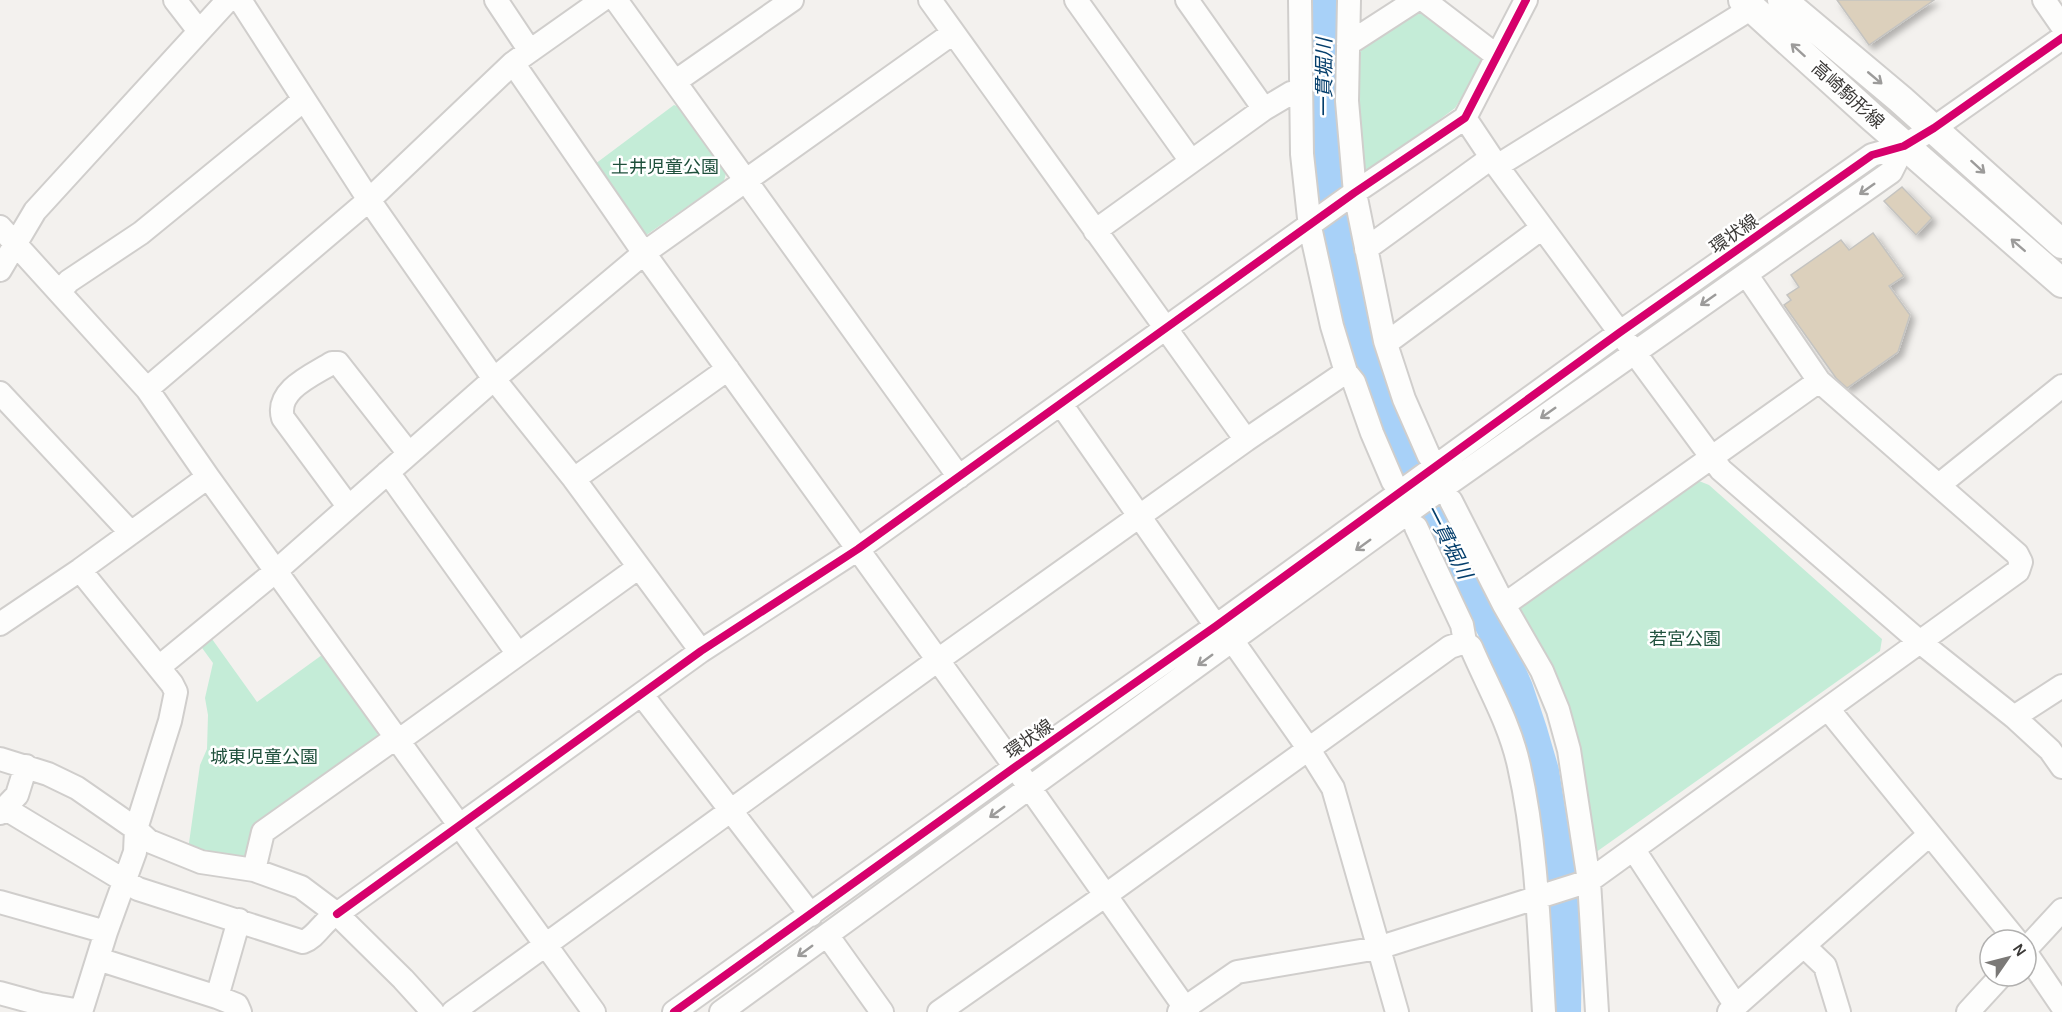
<svg xmlns="http://www.w3.org/2000/svg" width="2062" height="1012" viewBox="0 0 2062 1012" font-family="Karla,'Noto Sans JP',sans-serif">
  <style>
    .green { fill: #c4ecd7 }
    .lines { fill: none; stroke-linecap: round; stroke-linejoin: round }
    .river { stroke: #a8d1f8; stroke-width: 30 }
    .building { fill: #dcd0bc; stroke: #c4c3c0; stroke-width: 1.5; filter: url(#shadow) }
    .minor-casing { stroke: #d0cecc; stroke-width: 26 }
    .major-casing { stroke: #d0cecc; stroke-width: 32 }
    .minor { stroke: #fdfdfc; stroke-width: 22 }
    .major { stroke: #fdfdfc; stroke-width: 28 }
    .cycleway-casing { stroke: #fff; stroke-width: 11 }
    .cycleway { stroke: #d6006c; stroke-width: 8 }
    .oneway { stroke: #9c9b9a }
    .labels { text-anchor: middle; dominant-baseline: central; stroke-width: 5; stroke-linejoin: round; paint-order: stroke }
    .street-label { font-size: 18px; fill: #3b3937; stroke: #fff }
    .park-label { font-size: 18px; fill: #1f503c; stroke: #fff }
    .water-label { font-size: 20px; font-style: italic; fill: #043e6c; stroke: #fff }
  </style>
  <defs>
    <filter id="shadow"><feDropShadow dx="4.5" dy="4.5" stdDeviation="3" flood-color="#0004"/></filter>
  </defs>
  <rect width="100%" height="100%" fill="#f3f1ee"/>
  <path class="green" d="M1423,8L1479,55L1483,64L1455,108L1371,171L1363,168L1358,98L1359,51Z
    M674,105L687,110L727,169L724,181L642,238L595,164Z
    M1699,481L1709,485L1882,639L1880,651L1592,855L1582,806L1513,610Z
    M207,632L257,702L322,655L378,733L377,743L246,861L188,850L200,765L207,749L208,715L205,698L213,663L197,641Z"/>
  <g class="lines">
    <path class="river" d="M1323,0L1324,121L1328,185L1336,234L1355,316L1390,429L1406,464L1493,631L1518,688L1532,730L1544,771L1559,864L1567,944L1566,1012"/>
  </g>
  <path class="building" d="M1837,0H1934L1869,45Z
    M1902,187L1932,218L1916,235L1884,201Z
    M1873,233L1904,276L1889,286L1910,315L1898,352L1847,388L1836,378L1784,305L1791,300L1787,295L1799,287L1791,275L1841,240L1849,250Z"/>
  <g class="lines">
    <g class="minor-casing">
      <path id="minor" d="M175,0L199,31
        M240,0L369,200L494,379L574,479L701,651
        M496,0L530,51
        M616,0L959,477
        M930,0L1246,440
        M1076,0L1191,161
        M1187,0L1264,109
        M1300,0L1302,154L1310,227L1332,326L1346,372L1354,382L1372,433L1393,482
        M1349,0L1347,101L1355,193L1385,341L1392,339L1542,228
        M1424,0L1497,56
        M2044,0L2062,26
        M1348,44L1416,0
        M513,63L644,253L1015,767L1188,1012
        M676,81L792,0
        M1465,118L1497,166L1721,470L1920,642L2014,717L2050,750L2062,767
        M1497,166L1752,8
        M0,227L147,389L208,477L594,1012
        M1095,231L1264,109L1291,93L1300,92
        M1366,249L1491,158
        M0,270L35,211L228,0
        M59,292L69,281L141,233L294,108L303,99
        M1385,341L1404,399L1429,456
        M147,389L369,200L513,63L602,0
        M0,393L131,533
        M1061,404L1216,626
        M387,473L395,482L518,654
        M574,479L728,369
        M1939,485L2062,386
        M1451,501L1504,605
        M348,506L283,418C275,390 313,375 332,363H338L403,446L410,452
        M1416,527L1462,625L1465,642
        M80,570L172,684L176,692L170,721L136,829L135,852L106,932L81,1012
        M0,624L80,570L208,477
        M1232,640L1308,748L1333,788L1397,1012
        M159,667L276,571L494,379L644,253L953,33
        M642,695L811,915
        M1828,709L2016,940
        M2014,717L2062,686
        M0,759L48,774L77,788L136,829L149,841L201,862L254,870L301,887L337,914L403,979L433,1012
        M6,809L138,889L303,942C317,937 323,920 337,914L701,651L858,549L1354,193L1465,118L1526,0
        M0,813L17,795L26,766
        M1634,850L1736,1006
        M254,870L263,832L387,744L398,741L639,567
        M0,902L106,932
        M827,935L882,1012
        M1804,946L1825,966L1839,1012
        M2026,949L2062,910
        M2026,953L2062,1006
        M98,959L217,997L237,1005L240,1012
        M0,993L40,1004L81,1011
        M217,997L239,920
        M453,1012L938,660L1246,440L1346,372
        M674,1012L1015,767L1216,626L1619,333L1872,155L1904,146L1934,128L2062,38
        M721,1012L1410,511L1891,172L1904,146
        M939,1012L1106,895L1450,647L1465,642L1471,647C1488,687 1510,724 1519,766C1537,846 1539,930 1544,1012
        M1179,1012L1237,972L1378,948L1589,881L2018,571L2021,562L2017,554L1819,381L1746,274
        M1597,1012L1589,881L1569,750L1558,710L1542,671L1504,605L1819,381
        M1729,1012L1929,835
        M1968,1012L2001,976"/>
    </g>
    <g class="major-casing">
      <path id="major" d="M1743,0L1872,117L2062,283
        M1782,0L1900,99L2062,244"/>
    </g>
    <use href="#minor" class="minor"/>
    <use href="#major" class="major"/>
    <g class="cycleway-casing">
      <path id="cycleway" d="M337,914L701,651L858,549L1354,193L1465,118L1526,0
        M674,1012L1015,767L1216,626L1619,333L1872,155L1904,146L1934,128L2062,38"/>
    </g>
    <use href="#cycleway" class="cycleway"/>
  </g>
  <defs><path id="oneway-shaft" d="M-6 0H5M1.5-3L5.5 0L1.5 3" fill="none" stroke-width="1.6" stroke-linecap="round" stroke-linejoin="round" transform="scale(1.5)"/></defs>
  <g class="oneway">
    <use href="#oneway-shaft" transform="translate(1798 50) rotate(-138)"/>
    <use href="#oneway-shaft" transform="translate(1875 78) rotate(40)"/>
    <use href="#oneway-shaft" transform="translate(1978 167) rotate(42)"/>
    <use href="#oneway-shaft" transform="translate(1867 189) rotate(145)"/>
    <use href="#oneway-shaft" transform="translate(2018 245) rotate(-139)"/>
    <use href="#oneway-shaft" transform="translate(1708 300) rotate(145)"/>
    <use href="#oneway-shaft" transform="translate(1548 413) rotate(145)"/>
    <use href="#oneway-shaft" transform="translate(1363 545) rotate(144)"/>
    <use href="#oneway-shaft" transform="translate(1205 660) rotate(144)"/>
    <use href="#oneway-shaft" transform="translate(997 812) rotate(144)"/>
    <use href="#oneway-shaft" transform="translate(805 951) rotate(144)"/>
  </g>
  <g class="labels">
    <g class="street-label">
      <text transform="translate(1848 95) rotate(42)">高崎駒形線</text>
      <text transform="translate(1734 234) rotate(-35)">環状線</text>
      <text transform="translate(1029 739) rotate(-35)">環状線</text>
    </g>
    <g class="park-label">
      <text x="665" y="167">土井児童公園</text>
      <text x="1685" y="639">若宮公園</text>
      <text x="264" y="757">城東児童公園</text>
    </g>
    <g class="water-label">
      <text transform="translate(1324 78) rotate(-90)">一貫堀川</text>
      <text transform="translate(1448 542) rotate(63)">一貫堀川</text>
    </g>
  </g>
  <g transform="translate(2008 958) rotate(55)"><circle r="28" fill="#ffffff" stroke="#b1b0af" stroke-width="1.5"/>
  <path d="M0-4.5L10 22L0 15L-10 22Z" fill="#7b7977"/>
  <text y="-9" font-size="16" font-weight="bold" text-anchor="middle" fill="#3b3937">N</text>
  </g>
</svg>
